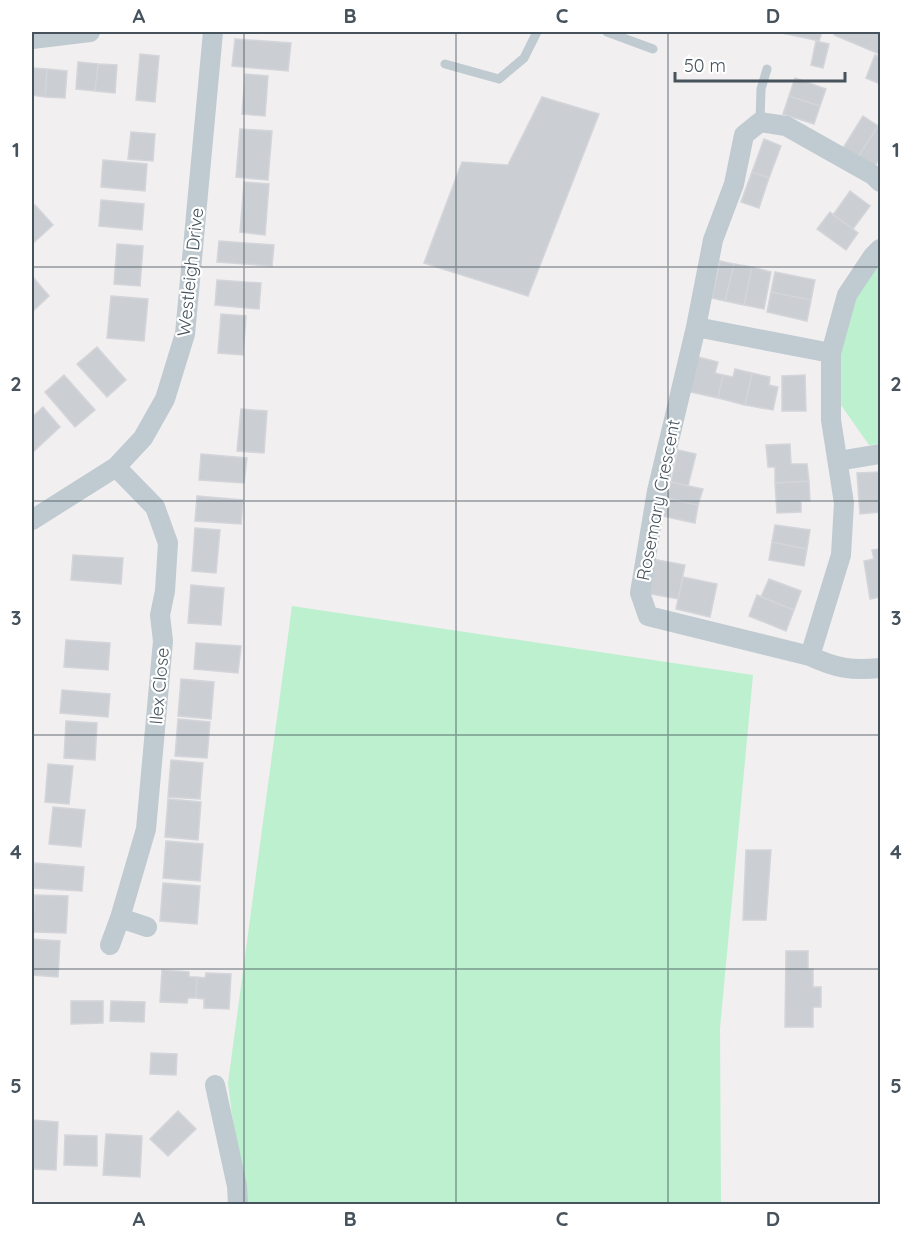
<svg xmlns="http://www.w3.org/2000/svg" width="912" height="1236" viewBox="0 0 912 1236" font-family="Quicksand,sans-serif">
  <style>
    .green { fill: #bcf0ce }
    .building { fill: #cbced3; stroke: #d3d5da; stroke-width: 1.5 }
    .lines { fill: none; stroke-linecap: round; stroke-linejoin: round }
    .lane { stroke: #bfcad1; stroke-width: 9 }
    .street { stroke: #bfcad1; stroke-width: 20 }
    .grid { fill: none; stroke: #46535d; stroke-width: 1.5; stroke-opacity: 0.55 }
    .labels { text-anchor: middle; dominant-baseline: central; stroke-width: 4.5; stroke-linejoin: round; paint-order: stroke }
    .street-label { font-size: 18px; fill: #46535d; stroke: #fff }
    .neatline { fill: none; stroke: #46535d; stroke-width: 2 }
    .grid-label { font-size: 20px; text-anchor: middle; font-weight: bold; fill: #46535d }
  </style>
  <rect width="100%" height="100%" fill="#f1efef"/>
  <path class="green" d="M880,253V444L869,445L841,405L831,353L837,328Z
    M292,606L753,675L720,1028L721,1204H243L228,1083Z"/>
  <path class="building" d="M777,32H822L819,41Z
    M836,32H880L879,54L834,35Z
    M235,39L291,43L288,71L232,66Z
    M816,41L829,44L823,68L811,65Z
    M140,54L159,56L155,102L136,100Z
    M875,55L880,57V76L878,83L866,78Z
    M78,62L98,64L95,91L76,89Z
    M98,64L117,65L115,93L95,91Z
    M32,68L47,69L45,97L32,95Z
    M47,69L67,71L65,98L45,97Z
    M245,74L268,76L265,116L242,114Z
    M795,78L826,89L820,106L789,96Z
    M789,96L820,106L814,124L783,114Z
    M542,97L599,114L528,296L424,263L462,162L508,165Z
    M863,116L878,126L858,157L843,148Z
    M878,126L880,128V157L874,168L858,157Z
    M240,129L272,131L268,180L236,177Z
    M131,132L155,134L153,161L128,159Z
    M764,139L781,146L769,178L752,172Z
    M103,160L147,164L145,191L101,187Z
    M752,172L769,178L759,208L741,202Z
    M244,182L269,184L265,235L240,232Z
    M850,191L870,206L853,229L833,215Z
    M101,200L144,204L142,230L99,226Z
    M35,205L53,225L32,244V208Z
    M830,212L858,233L846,250L817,229Z
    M219,241L274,245L272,266L217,262Z
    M117,244L143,246L140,286L114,284Z
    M720,261L734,264L725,301L712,298Z
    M734,264L752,267L744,305L725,301Z
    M752,267L771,272L764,309L744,305Z
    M775,272L815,280L811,300L771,292Z
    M32,276L49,296L32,312Z
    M217,280L261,283L259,309L215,305Z
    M771,292L811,300L807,321L767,312Z
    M111,296L148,299L144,341L107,338Z
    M221,314L246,316L243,355L218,353Z
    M97,347L126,380L107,397L77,364Z
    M694,356L718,362L715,373L723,375L718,398L686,391Z
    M735,369L752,373L745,405L718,398L723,375L733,377Z
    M752,373L770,377L769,385L778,387L773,410L745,405Z
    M64,375L95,410L75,427L45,392Z
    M805,375L806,411H782V376Z
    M43,407L60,427L32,453V417Z
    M241,409L267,411L264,453L237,451Z
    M790,444L791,464H807L809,481L775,483V467H768L766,445Z
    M678,450L696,454L688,486L671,482Z
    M201,454L247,458L244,483L199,480Z
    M880,472V512L860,514L857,473Z
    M809,481L810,501H801V512L777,513L775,483Z
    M671,482L703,489L698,505L666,498Z
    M197,496L243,500L241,524L195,521Z
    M666,498L698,505L695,523L662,516Z
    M775,525L810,530L807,549L772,542Z
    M195,528L220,530L216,573L192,571Z
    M772,542L807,549L804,566L769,560Z
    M880,549V597L870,599L864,561L874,559L872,550Z
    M73,555L123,558L121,584L71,580Z
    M652,559L685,565L678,599L645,593Z
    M683,577L717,584L710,617L676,609Z
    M769,579L801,591L794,610L761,597Z
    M191,585L224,588L221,625L188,623Z
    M757,595L794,610L786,631L749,616Z
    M66,640L110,643L108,670L64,667Z
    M196,643L241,646L238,673L194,669Z
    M181,679L214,682L211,719L178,716Z
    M62,690L110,694L108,717L60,713Z
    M178,719L210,722L207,758L175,756Z
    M66,721L97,723L95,760L64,758Z
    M171,760L203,763L200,799L168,797Z
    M48,764L73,766L69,804L45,802Z
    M168,799L201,802L198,840L165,837Z
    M53,807L85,810L81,847L49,844Z
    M166,841L203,844L200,881L163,878Z
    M746,850H771L766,920H743Z
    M35,863L84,867L82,891L33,888Z
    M163,883L200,886L197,924L160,921Z
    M35,895L68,896L66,933L33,932Z
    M32,939L60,941L58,977L32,975Z
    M786,951H808V969H813V987H821V1007H813V1027H785Z
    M162,970L189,972V977H197L196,998H188L187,1003L160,1002Z
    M206,973L231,974L229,1009L204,1008V999L196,998L197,977L205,978Z
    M71,1001H103V1023L71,1024Z
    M111,1001L145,1002L144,1022L110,1021Z
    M151,1053L177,1054L176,1075L150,1074Z
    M178,1111L196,1129L168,1156L150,1139Z
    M32,1120L58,1122L56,1170L32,1169Z
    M106,1134L142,1136L140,1177L103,1175Z
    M65,1135L97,1136V1166L64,1165Z"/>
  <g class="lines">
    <path class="lane" d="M607,32L653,49
      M445,64L499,79L524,58L537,32
      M760,122L761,89L767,69"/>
    <path class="street" d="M32,39L90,32
      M696,327L657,491L640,593L648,616L810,656C835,668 852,671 880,668
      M831,353L696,327L713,240L734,184L744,135L760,122L786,126L873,175L880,182
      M838,461L880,454
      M32,520L116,467L143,438L165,399L185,334L213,32
      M810,656L841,555L844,503L831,420V353L847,295L873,256L880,249
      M120,918L147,927
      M110,945L120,918L146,829L163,641L160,615L165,591L168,543L155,507L116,467
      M215,1085L237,1186L238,1204"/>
  </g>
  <path class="grid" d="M244,32V1204M456,32V1204M668,32V1204M32,267H880M32,501H880M32,735H880M32,969H880"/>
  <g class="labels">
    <g class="street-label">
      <text transform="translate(190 272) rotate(-84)">Westleigh Drive</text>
      <text transform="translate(658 500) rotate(-79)">Rosemary Crescent</text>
      <text transform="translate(159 686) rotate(-85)">Ilex Close</text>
    </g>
  </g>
  <rect width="912" height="1236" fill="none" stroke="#ffffff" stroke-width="66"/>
  <path d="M675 72v9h170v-9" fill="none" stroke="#46535d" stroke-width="3"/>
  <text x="684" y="72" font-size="18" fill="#46535d" stroke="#ffffff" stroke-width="4.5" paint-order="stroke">50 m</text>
  <rect x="33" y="33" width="846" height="1170" class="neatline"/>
  <g class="grid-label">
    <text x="139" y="23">A</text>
    <text x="350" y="23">B</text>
    <text x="562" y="23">C</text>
    <text x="773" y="23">D</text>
    <text x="16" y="157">1</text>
    <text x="896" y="157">1</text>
    <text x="16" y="391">2</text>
    <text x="896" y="391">2</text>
    <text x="16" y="625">3</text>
    <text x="896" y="625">3</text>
    <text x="16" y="859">4</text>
    <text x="896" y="859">4</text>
    <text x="16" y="1093">5</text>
    <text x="896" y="1093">5</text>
    <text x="139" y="1226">A</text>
    <text x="350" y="1226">B</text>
    <text x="562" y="1226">C</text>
    <text x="773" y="1226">D</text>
  </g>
</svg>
